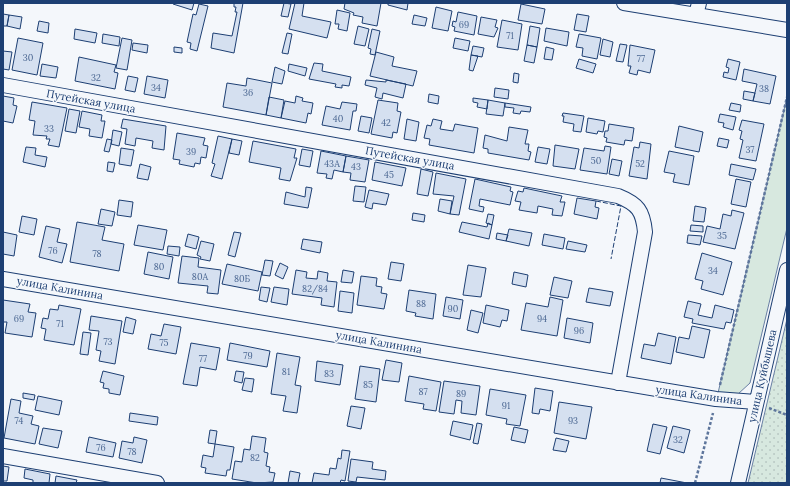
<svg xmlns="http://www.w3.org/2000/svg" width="790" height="486" viewBox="0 0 790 486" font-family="Lora,serif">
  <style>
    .grass { fill: #d7e8df; stroke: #687fa3 }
    .park { fill: url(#park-dots); stroke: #687fa3 }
    .building { fill: #d5e0f0; stroke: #1d3f73 }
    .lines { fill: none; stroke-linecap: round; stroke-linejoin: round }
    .street-casing { stroke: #1d3f73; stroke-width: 16 }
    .path { stroke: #5e769c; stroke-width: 2.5; stroke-dasharray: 3 2; stroke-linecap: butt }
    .street { stroke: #f4f7fb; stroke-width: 14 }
    .fence { stroke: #1d3f73; stroke-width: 1; stroke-dasharray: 5 2; stroke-linecap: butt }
    .labels { text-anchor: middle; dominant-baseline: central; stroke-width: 3; stroke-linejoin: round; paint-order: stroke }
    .number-label { font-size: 9px; fill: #4b6792 }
    .street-label { font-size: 11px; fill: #1d3f73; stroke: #f4f7fb }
  </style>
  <defs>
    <pattern id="park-dots" width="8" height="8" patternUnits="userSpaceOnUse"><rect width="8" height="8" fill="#d7e8df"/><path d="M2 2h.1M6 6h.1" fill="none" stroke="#b8c8c3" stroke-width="1.8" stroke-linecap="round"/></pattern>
  </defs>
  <rect width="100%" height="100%" fill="#f4f7fb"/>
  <path class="grass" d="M787,97V228L750,383L738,394L718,393Z"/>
  <path class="park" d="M787,319V483H748Z"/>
  <path class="building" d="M173,3H194L192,10L173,4Z
    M234,3H243L234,53L211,48L213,33L232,36L237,12H235L236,7H234Z
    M284,3L291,4L288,17L281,16Z
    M295,3H304L302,16L331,22L327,38L289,29Z
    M345,3H381L377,26L362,23L363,17L353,15L354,13L344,9Z
    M388,3H408L407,10L388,5Z
    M199,4L208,6L197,51L190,49L191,43L187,42L193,14L196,15Z
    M521,4L545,9L542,24L518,20Z
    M436,7L452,11L448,31L432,28Z
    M337,10L350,13L347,31L338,29L339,24H335Z
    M458,12L477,16L474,35L454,31L455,27L452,26L453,21L456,22Z
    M3,14L9,15L7,26H3Z
    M577,14L589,16L586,32L574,30Z
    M9,15L22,17L20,29L7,26Z
    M414,15L427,18L425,26L412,24Z
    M481,17L497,20L495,27L498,28L494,37L478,34Z
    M502,20L522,24L518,50L497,47Z
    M39,21L49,23L48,33L37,31Z
    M358,26L369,29L365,46L354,44Z
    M530,26L540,28L537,47L527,45Z
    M546,28L569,32L567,46L544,41Z
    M75,29L97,33L95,43L74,39Z
    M372,29L380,31L375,55L370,54L371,49L368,48Z
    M287,33L292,34L288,54L282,53Z
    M103,34L120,37L119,46L102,43Z
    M579,34L601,38L597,59L582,56L583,48L576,47Z
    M18,38L43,43L37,75L12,70Z
    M122,38L132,40L127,70L116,68Z
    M455,38L470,41L468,51L453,48Z
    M603,39L613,42L610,57L600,55Z
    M133,43L148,45L147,53L132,50Z
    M620,44L627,45L623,62L616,61Z
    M527,45L537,47L534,63L524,61Z
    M630,45L655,50L650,73L638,70L637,75L629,73L631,66H628Z
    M473,46L484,48L482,57L471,55Z
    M174,47L182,48V53L174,52Z
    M546,47L554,49L552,60L544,59Z
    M3,51L12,52L9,70L3,69Z
    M376,52L394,57L392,66L417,71L413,86L370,76Z
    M471,55L478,56L473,71L469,70Z
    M79,57L116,65L114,72L118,73L115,89L75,81Z
    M579,59L596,64L593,73L576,68Z
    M728,59L740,62L736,80L723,77L724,72L728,73L729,68L726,67Z
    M314,63L323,64L322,71L351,77L349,86L342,85V88L335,87L336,84L309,79Z
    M42,64L58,67L56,78L40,76Z
    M289,64L307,68L305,76L288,71Z
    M275,67L285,71L282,84L272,82Z
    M744,69L776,76L770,104L753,101L757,84L742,81Z
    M514,73L519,74L518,83L513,82Z
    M128,76L138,78L135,92L125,90Z
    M147,76L168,80L165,98L144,94Z
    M247,78L272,83L266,115L223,107L227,83L246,86Z
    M366,80L386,82V80L406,84L403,98L383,93L382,99L375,97L377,88L365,85Z
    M495,88L509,90L508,99L494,97Z
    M744,91L755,93L753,101L743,99Z
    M429,94L439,96L438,104L428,102Z
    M3,96L14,98L13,105L17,106L13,123L3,121Z
    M296,96L303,98L302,101L313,103L311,114L308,113L306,123L281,118L285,101L295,103Z
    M269,97L284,100L281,118L266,115Z
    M473,98L488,100L487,109L477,107L478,103L473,102Z
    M378,100L398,103L397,111L401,112L397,133L393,132L392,138L371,134Z
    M488,100L505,103L503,116L486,114Z
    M32,102L67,108L59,147L48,145L50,139H46L47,136L33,135L35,121L29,120Z
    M342,102L357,104L356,111H353L350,130L322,125L326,106L340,109Z
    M505,103L531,107L530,112L521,111L520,114L513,113L514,108L505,107Z
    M731,103L741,105L740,112L729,110Z
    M69,109L80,111L76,133L65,131Z
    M82,111L102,115L101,121H105L102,138L89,136L90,129L79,127Z
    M563,113L584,116L581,132L573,131L574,124L563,122L564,116H562Z
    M720,114L736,117L733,130L723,127L724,123L718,122Z
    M361,116L372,118L369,133L358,131Z
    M588,118L605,121L603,132L598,131L597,134L586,132Z
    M123,119L166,126L164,150L152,148L153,141L136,138L135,146L125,144L127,129L121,128Z
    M407,119L419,122L416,141L404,139Z
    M433,119L442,121L440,129L453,131L455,124L478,128L474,153L429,145L430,139L424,138L427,125L431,126Z
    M742,120L764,124L756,161L739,158L743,140L740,139L742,131L739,130Z
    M609,124L634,128L632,141L625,140L624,145L606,142L607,138L604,137L605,131H608Z
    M679,126L703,132L699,152L675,147Z
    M509,127L528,130L525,144H529L528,151L531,152L529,160L488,153V149L483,148L485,135L507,141Z
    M113,130L122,132L119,146L111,144Z
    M177,133L205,138L203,145L208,146L206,158L201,157L200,164L195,163L194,167L179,164L180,160L173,159Z
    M218,136L232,139L222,179L211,176L215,164L212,163Z
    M719,138L729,140L727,148L717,146Z
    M107,139L112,140L109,152L104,151Z
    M232,139L242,141L239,155L229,153Z
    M253,141L296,149L294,158H297L290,181L279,179L281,168L249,162Z
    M640,142L651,144L647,179L629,176L634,147L639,148Z
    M555,145L579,149L575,169L553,166Z
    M605,146L611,147L607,174L580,170L584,148L604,151Z
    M26,147L36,148L35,155L47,157L45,167L23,162Z
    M538,147L550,149L547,164L535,162Z
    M121,148L134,150L131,166L119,164Z
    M302,149L313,151L310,167L299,165Z
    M321,151L346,156L343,172L334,170L332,179L326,178L327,174L317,173Z
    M669,151L694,156L689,185L673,182L675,174L664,172Z
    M346,156L369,160L365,182L350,180L351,173L343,172Z
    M612,159L622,161L619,176L609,174Z
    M108,162L115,163L113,172L107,171Z
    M375,162L406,168L402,186L372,180Z
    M140,164L151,167L148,180L137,178Z
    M731,164L756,169L753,180L729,175Z
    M421,169L433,172L428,196L417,194Z
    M436,173L466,179L459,215L450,214L454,196L433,194Z
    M475,179L511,187L510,191L513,192L510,205L480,199L479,206L484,207L483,212L469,209Z
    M736,179L751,182L746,207L731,204Z
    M355,186L366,187L364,202L353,201Z
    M306,187L312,188L308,208L284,204L286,192L305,197Z
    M524,188L562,196L560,202H565L562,216L552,215L553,209L538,206L537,213L519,210L521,202L515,201L518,191L523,192Z
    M369,190L389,194L386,205L373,203L372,209L365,207Z
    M577,198L596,201L595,207L599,208L597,219L574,214Z
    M440,199L452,201L450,214L438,211Z
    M119,200L133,202L131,217L117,215Z
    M695,206L706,208L704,222L693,221Z
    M101,209L115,212L112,226L98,224Z
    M732,210L744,213L735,249L703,242L707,226L720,229L723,214L731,216Z
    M413,213L425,215L424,222L412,220Z
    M488,214L494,215L492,225L486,223Z
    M22,216L37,219L34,235L19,232Z
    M77,222L105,227L102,240L124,244L119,271L70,262Z
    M462,222L487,227L488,223L492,225L489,239L459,232Z
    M138,225L167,230L163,250L134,245Z
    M691,225L703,226V232L690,231Z
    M46,226L60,229L57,242L67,244L62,263L39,257Z
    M509,229L532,233L529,246L506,241Z
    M3,232L17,235L14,256L3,254Z
    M234,232L241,233L235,257L228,255Z
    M497,233L508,235L506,241L496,239Z
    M188,234L199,237L196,249L185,246Z
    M544,234L565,238L563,249L542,245Z
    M688,235L702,236L700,245L687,243Z
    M303,239L322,242L320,253L301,249Z
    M201,241L214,244L210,261L200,259L201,257L197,255Z
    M568,241L587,245L585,252L566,249Z
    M168,246L180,247L179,256L167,254Z
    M148,252L173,257L169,279L144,274Z
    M702,253L732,262L723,295L701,289L703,281L695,279Z
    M182,256L199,258L198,267L221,270L218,294L207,293L208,286L178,283Z
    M265,260L273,261L270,276L262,275Z
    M391,262L404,264L401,281L388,279Z
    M280,263L288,267L283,279L275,275Z
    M227,264L262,272L258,291L222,284Z
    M468,265L486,268L481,297L463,295Z
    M296,270L307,272L306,278L317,279L318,271L328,273L327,281L337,282L334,307L321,305L322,298L292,294Z
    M343,270L354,272L352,283L341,282Z
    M514,272L528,275L526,287L512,284Z
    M361,276L377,278L376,286L382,287L381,293L387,294L384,309L357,305Z
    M554,277L572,281L568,298L550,295Z
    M261,287L270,288L267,302L259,300Z
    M274,287L289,289L287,305L271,302Z
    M589,288L613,292L610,306L586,302Z
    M409,290L436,294L433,319L415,316L416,313L406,311Z
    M340,291L354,293L352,313L338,311Z
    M446,297L463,300L460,319L443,316Z
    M550,297L563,300L557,336L521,330L526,303L548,307Z
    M3,300L30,304L28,312L36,313L32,337L5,333L7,322H3Z
    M688,301L701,304L698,315L712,318L715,305L734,310L731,323L726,322L724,329L692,323L693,319L684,317Z
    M59,305L81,309L74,345L44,340L46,329L41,328L43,318L48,319L50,309L58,310Z
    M486,305L509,310L507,321L502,320L500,327L483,323Z
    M471,310L483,313L478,333L467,330Z
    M91,316L122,321L115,364L99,361L101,351L96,350L99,331L89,330Z
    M126,317L136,320L133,334L123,332Z
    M567,318L593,323L590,343L564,338Z
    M164,324L181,327L176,354L148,349L151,334L161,336Z
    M692,326L710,330L704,358L676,352L679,337L689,339Z
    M83,332L91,333L88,355L80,354Z
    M658,333L676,337L671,364L641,358L644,344L655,346Z
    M191,343L220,348L216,370L200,367L197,386L183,384Z
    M230,343L270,351L267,367L227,360Z
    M277,353L300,357L295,385L301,386L297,413L283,411L286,396L271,394Z
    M386,360L402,363L399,382L382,380Z
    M317,361L343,365L340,385L315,381Z
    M360,366L380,369L376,402L355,399Z
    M103,371L124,376L120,395L109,393V389L103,388L104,383L100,382Z
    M236,371L244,372L242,383L234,381Z
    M409,376L441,382L436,411L423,409L424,404L405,401Z
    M245,378L254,379L252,392L242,390Z
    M444,381L480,386L476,415L461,413L462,401L456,400L454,414L439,412Z
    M535,388L553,391L550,411L540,409L539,414L532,413Z
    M490,389L526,395L520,426L506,424L507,419L486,415Z
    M23,393L35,395L34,400L23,398Z
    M38,396L62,401L59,415L35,410Z
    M11,399L21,401L19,413L33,416L31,424L39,426L35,444L4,438Z
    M559,402L592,407L586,439L554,433Z
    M351,406L365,408L361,429L347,426Z
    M130,413L158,417L157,425L129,421Z
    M453,421L473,425L470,440L450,435Z
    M477,423L482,424L478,444L473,443Z
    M653,424L667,427L660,454L647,451Z
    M673,426L690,430L684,453L667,448Z
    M514,427L528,430L525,443L511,440Z
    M43,428L62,431L58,448L39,444Z
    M210,430L217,431L215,444L208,443Z
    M252,436L266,438L264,452L268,453L266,466L270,467L269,472L275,473L273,482L257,483L232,479L235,461L242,462L244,449L250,450Z
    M89,437L116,443L113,457L86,452Z
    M134,437L147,440L142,463L119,458L122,441L133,443Z
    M556,438L569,441L566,452L553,450Z
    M215,444L234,447L230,470H227L226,476L205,473L206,468L201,467L203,455L213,457Z
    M342,450L350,451L345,481L341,480L340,483H312L314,473L329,475L330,468L336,469L338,458L341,459Z
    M351,459L373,462L372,469L386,471L385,480L357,477L356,482L348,481Z
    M3,466L9,467L7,481H3Z
    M25,469L50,474L49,483H33V480L24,478Z
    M290,471L300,473L298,483H288Z
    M56,476L77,480L76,483H55Z
    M661,478L687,483H660Z"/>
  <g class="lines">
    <g class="street-casing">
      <path id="street" d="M624,3L787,30
        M696,15L699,3
        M3,85L618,196C638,204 643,211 645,232L618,383
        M3,279L716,399L756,402
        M3,456L157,483
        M738,483L787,270"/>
    </g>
    <path class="path" d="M720,385L787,97
      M769,408L787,415
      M695,483L713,413"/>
    <use href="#street" class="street"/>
    <path class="fence" d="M596,201L621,206L611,259"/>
  </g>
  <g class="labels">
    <g class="number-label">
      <text x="464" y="24">69</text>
      <text x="510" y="35">71</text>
      <text x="28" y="57">30</text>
      <text x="641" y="58">77</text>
      <text x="96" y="77">32</text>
      <text x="156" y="87">34</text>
      <text x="764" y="88">38</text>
      <text x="248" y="92">36</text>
      <text x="338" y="118">40</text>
      <text x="386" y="122">42</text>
      <text x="49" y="128">33</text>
      <text x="750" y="149">37</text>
      <text x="191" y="151">39</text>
      <text x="596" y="160">50</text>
      <text x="332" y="163">43А</text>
      <text x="640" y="163">52</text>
      <text x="356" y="166">43</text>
      <text x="389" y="174">45</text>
      <text x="722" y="235">35</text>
      <text x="53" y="250">76</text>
      <text x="97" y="253">78</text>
      <text x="159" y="266">80</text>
      <text x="713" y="270">34</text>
      <text x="200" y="276">80А</text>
      <text x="242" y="278">80Б</text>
      <text x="315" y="288">82/84</text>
      <text x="421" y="303">88</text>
      <text x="453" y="308">90</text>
      <text x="19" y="318">69</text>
      <text x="542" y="318">94</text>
      <text x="60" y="323">71</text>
      <text x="579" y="330">96</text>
      <text x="108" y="341">73</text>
      <text x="164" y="342">75</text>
      <text x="248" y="355">79</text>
      <text x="203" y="358">77</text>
      <text x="286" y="371">81</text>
      <text x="329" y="373">83</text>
      <text x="368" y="384">85</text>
      <text x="423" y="391">87</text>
      <text x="461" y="393">89</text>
      <text x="506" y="405">91</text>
      <text x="19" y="420">74</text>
      <text x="573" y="420">93</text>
      <text x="678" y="439">32</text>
      <text x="101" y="447">76</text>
      <text x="132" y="451">78</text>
      <text x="255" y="457">82</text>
    </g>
    <g class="street-label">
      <text transform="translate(91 101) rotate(10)">Путейская улица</text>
      <text transform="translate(410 158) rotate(10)">Путейская улица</text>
      <text transform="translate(60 288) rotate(10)">улица Калинина</text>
      <text transform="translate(379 342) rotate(10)">улица Калинина</text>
      <text transform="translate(762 376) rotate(-77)">улица Куйбышева</text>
      <text transform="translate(699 395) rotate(8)">улица Калинина</text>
    </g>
  </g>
  <rect width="790" height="486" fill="none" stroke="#1d3f73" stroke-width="8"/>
</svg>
